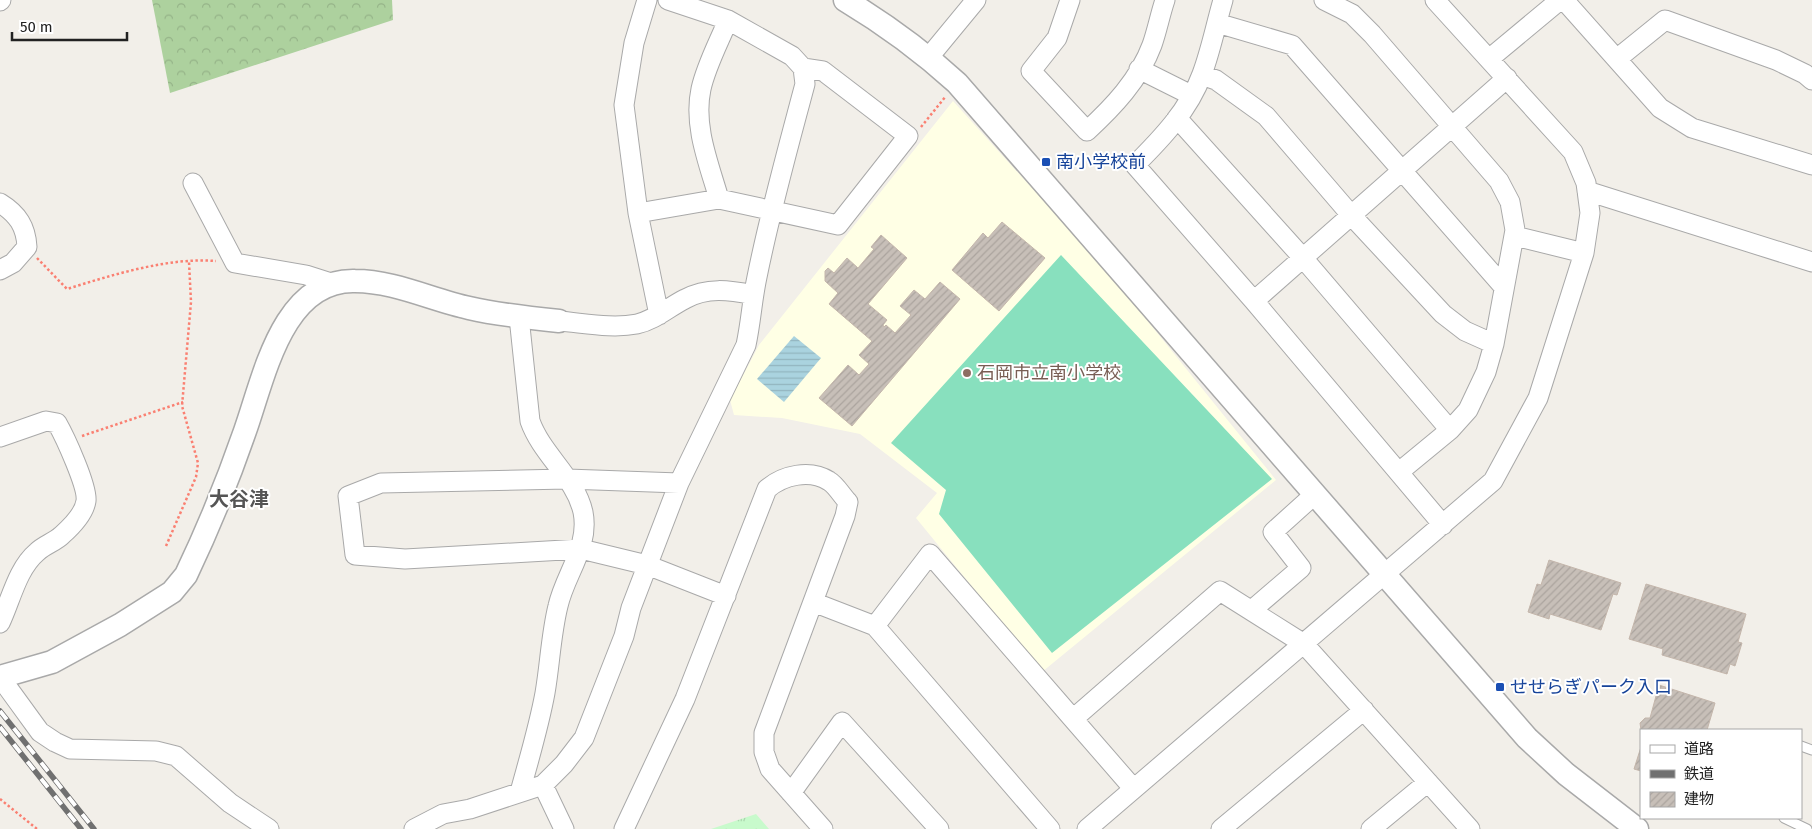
<svg xmlns="http://www.w3.org/2000/svg" width="1812" height="829" viewBox="0 0 1812 829" font-family="'Fira Sans','Noto Sans JP',sans-serif">
  <style>
    .education { fill: #ffffe5 }
    .forest { fill: url(#forest-crowns) }
    .park { fill: url(#park-tufts) }
    .pitch { fill: #88e0be }
    .water { fill: url(#water-rules) }
    .building { fill: url(#building-hatch); stroke: #c4b6ab }
    .lines { fill: none; stroke-linecap: round; stroke-linejoin: round }
    .service-casing { stroke: #a9a9a9; stroke-width: 11 }
    .minor-casing { stroke: #a9a9a9; stroke-width: 21 }
    .tertiary-casing { stroke: #a9a9a9; stroke-width: 25 }
    .path { stroke: #fa8072; stroke-width: 2.5; stroke-dasharray: 2.5 2.5; stroke-linecap: butt }
    .service { stroke: #fff; stroke-width: 9 }
    .minor { stroke: #fff; stroke-width: 19 }
    .tertiary { stroke: #fff; stroke-width: 22 }
    .rail-casing { stroke: #707070; stroke-width: 5.5 }
    .rail { stroke: #fff; stroke-width: 4; stroke-dasharray: 11; stroke-linecap: butt }
    .transit-dot { fill: #1a4fb4; stroke: #fff; stroke-width: 2 }
    .education-dot { fill: #8d6e63; stroke: #fff; stroke-width: 2 }
    .labels { text-anchor: middle; dominant-baseline: central; stroke-width: 4; stroke-linejoin: round; paint-order: stroke }
    .transit-label { font-size: 18px; fill: #164399; stroke: #fff; text-anchor: start }
    .education-label { font-size: 18px; fill: #785e54; stroke: #fff; text-anchor: start }
    .quarter-label { font-size: 20px; font-weight: bold; fill: #555; stroke: #fff }
  </style>
  <defs>
    <pattern id="forest-crowns" width="20" height="18" patternUnits="userSpaceOnUse" patternTransform="scale(1.25)"><rect width="20" height="18" fill="#add19e"/><path d="M2 6a3 3 0 1 1 6 0M12 15a3 3 0 1 1 6 0" fill="none" stroke="#95b388"/></pattern>
    <pattern id="park-tufts" width="24" height="20" patternUnits="userSpaceOnUse" patternTransform="scale(1.25)"><rect width="24" height="20" fill="#c8facc"/><path d="M3 7l-1-3M5 7V3M7 7l1-3M15 17l-1-3M17 17v-4M19 17l1-3" fill="none" stroke="#acd6af"/></pattern>
    <pattern id="water-rules" width="6" height="5" patternUnits="userSpaceOnUse" patternTransform="scale(1.25)"><rect width="6" height="5" fill="#aad3df"/><path d="M0 2.5h6" fill="none" stroke="#92b5bf"/></pattern>
    <pattern id="building-hatch" width="6" height="6" patternUnits="userSpaceOnUse" patternTransform="scale(1.25)"><rect width="6" height="6" fill="#c7bfb8"/><path d="M-1 1l2-2M0 6l6-6M5 7l2-2" fill="none" stroke="#aba49e"/></pattern>
  </defs>
  <rect width="100%" height="100%" fill="#f2efe9"/>
  <path class="education" d="M953,101L1108,272L1276,480L1042,672L916,518L937,493L860,434L782,418L734,415L730,400L759,345Z"/>
  <path class="forest" d="M152,0H392L393,20L170,93Z"/>
  <path class="park" d="M756,814L769,829H711Z"/>
  <path class="pitch" d="M1061,255L1272,479L1052,653L939,514L946,490L891,443Z"/>
  <path class="water" d="M794,336L821,358L784,402L757,379Z"/>
  <path class="building" d="M1002,222L1045,258L999,311L952,270L983,233L988,238Z
    M881,235L907,258L868,304L887,320L883,325L884,327L886,325L895,333L911,315L900,306L914,290L925,299L940,282L960,299L852,426L819,398L848,365L859,375L869,364L859,355L872,341L829,304L838,293L825,281V271L828,268L834,273L847,258L858,268L874,249L871,247Z
    M1549,560L1621,583L1617,595L1613,594L1601,630L1550,614L1549,619L1528,612L1537,584L1541,585Z
    M1646,584L1746,614L1738,642L1742,643L1735,666L1730,664L1727,674L1662,655L1663,649L1629,639Z
    M1659,685L1715,703L1707,730H1641L1640,723L1645,718H1650Z
    M1641,747V771L1634,769Z"/>
  <g class="lines">
    <g class="service-casing">
      <path id="service" d="M1801,746L1812,750
        M1784,818L1807,829"/>
    </g>
    <g class="minor-casing">
      <path id="minor" d="M647,0L634,43L624,105L638,213L659,315
        M1070,0L1057,38L1031,71L1087,131C1113,107 1139,80 1152,45C1157,31 1160,15 1165,0
        M1223,0C1216,24 1211,50 1202,74C1189,110 1161,139 1135,165L1254,301L1443,525
        M1324,0L1352,14L1372,34L1499,181L1510,202L1515,230L1494,344L1486,372L1468,410L1450,430L1399,472
        M1564,0L1660,108L1692,128L1812,165
        M0,1L1,0
        M1217,23L1292,45L1503,286
        M929,57L976,0
        M1618,58L1665,20L1776,60L1805,74L1812,80
        M1489,59L1560,0
        M1139,69L1191,95
        M1202,75L1216,80L1266,116L1351,215L1443,314L1465,331L1494,344
        M1177,118L1303,258L1450,430
        M193,183L235,263L306,275L331,283
        M1587,191L1812,262
        M719,199C709,164 693,126 701,89C706,66 719,42 728,20
        M0,203C18,214 26,227 27,247L13,263L0,270
        M638,213L719,199L838,225L908,136L823,71L803,68L792,56L728,20L668,0
        M1515,236L1584,253
        M1254,301L1507,78
        M519,317L530,421C542,455 575,477 583,512C590,547 565,574 558,606C551,634 550,664 545,693C539,726 529,759 520,792
        M559,321C584,323 612,329 637,324C655,320 669,307 685,299C707,287 729,290 753,295
        M0,437L46,421L57,423C65,437 88,487 86,501C84,514 71,527 62,535C55,542 44,545 37,552C17,569 11,600 0,623
        M679,483L567,479L381,483L348,496L355,555L405,559L581,549L647,565L726,596
        M813,602L875,626L1050,829
        M1252,610L1301,568L1273,532L1314,495
        M875,626L930,554L1073,719L1220,591L1304,644L1470,829
        M0,677L40,732L55,742L70,749L156,751L176,756L230,803L269,829
        M1073,719L1133,788
        M543,785L564,829
        M791,793L842,722L939,829
        M414,829L443,814L470,809L543,785L564,764L584,738L624,636L631,608L679,483L746,345C751,322 752,300 757,277C770,212 788,148 805,84L803,68
        M624,829L685,699L767,489C783,475 810,469 829,481C836,485 842,496 848,502L845,516L764,733V752L770,769L823,829
        M1087,829L1493,481L1538,398L1584,253L1590,213L1586,183L1573,152L1435,0
        M1221,829L1364,710
        M1371,829L1428,782"/>
    </g>
    <g class="tertiary-casing">
      <path id="tertiary" d="M845,0C885,24 922,51 957,83L1527,738L1566,774L1637,829
        M0,677L52,662L120,625L172,592L186,575C208,529 228,480 245,431C264,378 282,279 355,281C394,281 432,300 469,308C499,315 529,318 559,321"/>
    </g>
    <path class="path" d="M921,127L946,96
      M37,258L67,289C112,275 169,257 216,261
      M82,436L183,402
      M166,546L196,477L198,463L182,406L191,302L189,262
      M0,799L37,829"/>
    <use href="#service" class="service"/>
    <use href="#minor" class="minor"/>
    <use href="#tertiary" class="tertiary"/>
    <g class="rail-casing">
      <path id="rail" d="M0,711L94,829
        M0,727L81,829"/>
    </g>
    <use href="#rail" class="rail"/>
  </g>
  <g class="transit-dot">
    <rect x="1041" y="157" width="10" height="10" rx="2.5"/>
    <rect x="1495" y="682" width="10" height="10" rx="2.5"/>
  </g>
  <circle class="education-dot" cx="967" cy="373" r="5"/>
  <g class="labels">
    <g class="transit-label">
      <text x="1056" y="162">南小学校前</text>
      <text x="1510" y="687">せせらぎパーク入口</text>
    </g>
    <g class="education-label">
      <text x="977" y="373">石岡市立南小学校</text>
    </g>
    <g class="quarter-label">
      <text x="239" y="499">大谷津</text>
    </g>
  </g>
  <rect x="1640" y="729" width="162" height="90" fill="#ffffff" stroke="#a7a7a7"/>
  <rect x="1650" y="745" width="25" height="8" fill="#ffffff" stroke="#a7a7a7"/>
  <text x="1684" y="754" font-size="15" fill="#222222">道路</text>
  <rect x="1650" y="770" width="25" height="8" fill="#707070" stroke="#a7a7a7"/>
  <text x="1684" y="779" font-size="15" fill="#222222">鉄道</text>
  <rect x="1650" y="792" width="25" height="15" fill="url(#building-hatch)" stroke="#a7a7a7"/>
  <text x="1684" y="804" font-size="15" fill="#222222">建物</text>
  <path d="M12 32v8h115v-8" fill="none" stroke="#222222" stroke-width="2.5"/>
  <text x="20" y="32" font-size="15" fill="#222222" stroke="#ffffff" stroke-width="4" paint-order="stroke">50 m</text>
</svg>
